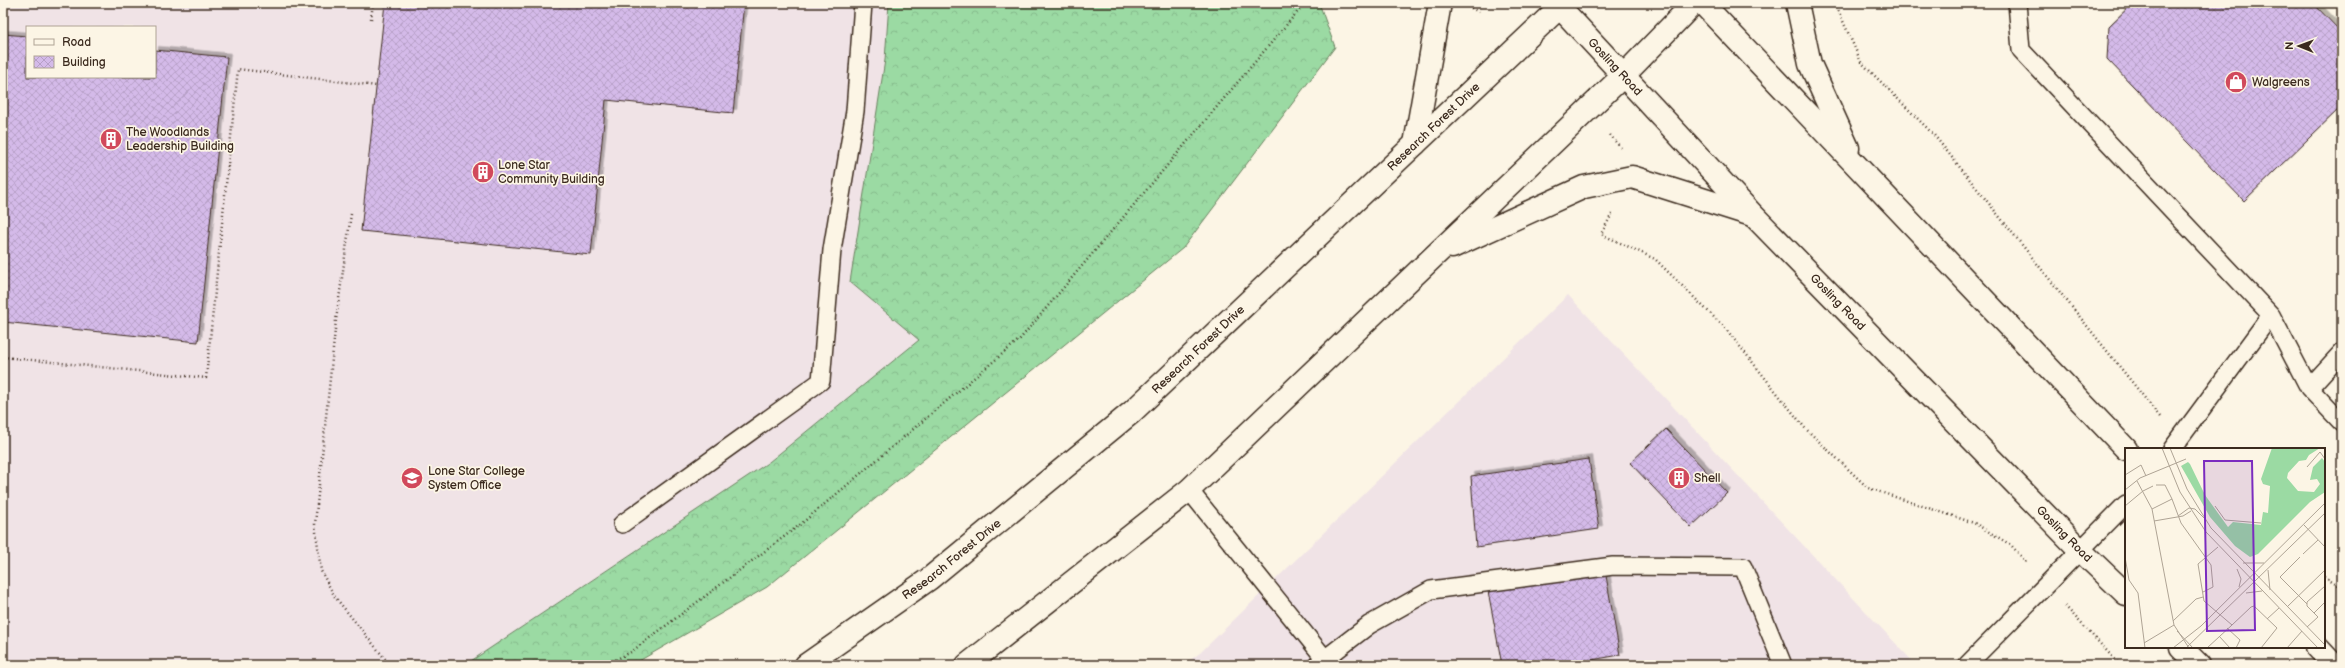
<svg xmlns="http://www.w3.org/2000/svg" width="2345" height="668" viewBox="0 0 2345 668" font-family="'Balsamiq Sans',sans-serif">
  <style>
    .built { fill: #f0e3e6; fill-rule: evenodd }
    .forest { fill: url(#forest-crowns); stroke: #6b8260 }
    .building { fill: url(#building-cross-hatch); stroke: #3b2a1e; filter: url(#shadow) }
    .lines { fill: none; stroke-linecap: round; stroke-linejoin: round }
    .lane-casing { stroke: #3b2a1e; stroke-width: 20 }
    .secondary-casing { stroke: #3b2a1e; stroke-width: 25 }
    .path { stroke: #3b2a1e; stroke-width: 2.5; stroke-dasharray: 1 3; stroke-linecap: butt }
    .lane { stroke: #fcf5e5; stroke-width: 17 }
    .secondary { stroke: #fcf5e5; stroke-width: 22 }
    .labels { text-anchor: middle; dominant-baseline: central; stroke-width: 3.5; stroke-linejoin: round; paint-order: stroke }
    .street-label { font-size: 12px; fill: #3b2a1e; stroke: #fcf5e5 }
    .poi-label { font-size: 12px; fill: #3b2a1e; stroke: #fcf5e5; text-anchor: start }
    .inset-road { fill: none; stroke: #afa495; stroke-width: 1 }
    .view { fill: #7b2cbf; fill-opacity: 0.15; stroke: #7b2cbf; stroke-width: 2 }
    .inset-edge { fill: none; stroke: #3b2a1e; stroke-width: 2 }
  </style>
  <defs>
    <pattern id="forest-crowns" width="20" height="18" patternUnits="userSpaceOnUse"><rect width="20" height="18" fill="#9bdaa3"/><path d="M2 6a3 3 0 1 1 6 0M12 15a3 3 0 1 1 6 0" fill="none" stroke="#86bb8c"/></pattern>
    <pattern id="building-cross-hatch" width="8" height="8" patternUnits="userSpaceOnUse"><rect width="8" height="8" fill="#d4bae9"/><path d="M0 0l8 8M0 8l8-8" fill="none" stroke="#b7a0c7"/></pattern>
    <filter id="shadow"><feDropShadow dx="3.5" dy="-3.5" stdDeviation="0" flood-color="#0004"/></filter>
  </defs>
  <rect width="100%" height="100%" fill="#fcf5e5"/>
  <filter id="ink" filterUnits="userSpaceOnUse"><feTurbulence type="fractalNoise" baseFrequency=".025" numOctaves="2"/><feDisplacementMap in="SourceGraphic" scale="8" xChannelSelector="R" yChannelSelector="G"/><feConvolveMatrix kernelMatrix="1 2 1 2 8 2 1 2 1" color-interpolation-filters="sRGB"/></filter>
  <g filter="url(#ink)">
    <path class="built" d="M3,3H1287L570,665H3ZM27,27H155V77H27Z
      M1568,295L1916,665H1183L1200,653Z"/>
    <path class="forest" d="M889,3H1319L1335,47L1183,248L767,587L632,665H465L769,462L919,340L850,282L885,60Z"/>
    <path class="building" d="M385,3H744L733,113L606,100L591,255L361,231Z
      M2133,3H2313L2342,33V106L2244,201L2107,59L2109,26Z
      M3,34L27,36V77H155V50L227,57L198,342L3,322Z
      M1666,429L1727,493L1691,527L1630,463Z
      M1589,459L1599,529L1476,547L1471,476Z
      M1605,570L1620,655L1563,665H1502L1488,591Z"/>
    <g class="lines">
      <g class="lane-casing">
        <path id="lane" d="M2017,3L2021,50L2271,315L2172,449
          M2271,315L2309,388L2342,423
          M2309,388L2342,352
          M1189,490L1330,665
          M622,524L821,381L832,250L855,111L863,3
          M1317,665L1369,625L1431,590L1613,566L1743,567L1783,665
          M1967,665L2126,504"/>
      </g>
      <g class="secondary-casing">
        <g id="secondary">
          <path id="s1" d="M1556,3L1753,215L2081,551L2126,594"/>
          <path d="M1702,3L2126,449"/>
          <path d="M1797,3L1810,64L1848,148"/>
          <path d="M1415,144L1440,3"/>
          <path d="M1452,247L1584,187L1632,177L1752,215"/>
          <path d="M2181,647L2199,665"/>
          <path d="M2317,647L2334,665"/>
          <path id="s2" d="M806,665L929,579L1132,412L1564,3"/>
          <path d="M967,665L1189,490L1624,75L1694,3"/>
        </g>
      </g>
      <path class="path" d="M1835,3L1861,62L1934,135L2160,417
        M1471,8L1479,12
        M371,19L373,3
        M1610,135L1621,148
        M351,214L336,320L315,524L321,571L335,597L386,660
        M1612,214L1601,234L1655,259L1726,329L1805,428L1868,488L1974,523L2011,545L2027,563
        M3,357L206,378L238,69L377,86
        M2324,577L2342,588
        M2065,606L2120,665
        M605,665L631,652L801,524L1020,339L1305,3"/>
      <use href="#lane" class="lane"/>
      <use href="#secondary" class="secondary"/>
    </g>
  </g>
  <defs>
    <g id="shop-disc" transform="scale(1.15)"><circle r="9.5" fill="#d1495b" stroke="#fcf5e5"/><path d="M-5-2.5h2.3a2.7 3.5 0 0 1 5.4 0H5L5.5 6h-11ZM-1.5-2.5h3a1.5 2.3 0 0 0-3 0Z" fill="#fff"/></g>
    <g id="building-disc" transform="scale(1.15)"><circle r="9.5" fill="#d1495b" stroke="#fcf5e5"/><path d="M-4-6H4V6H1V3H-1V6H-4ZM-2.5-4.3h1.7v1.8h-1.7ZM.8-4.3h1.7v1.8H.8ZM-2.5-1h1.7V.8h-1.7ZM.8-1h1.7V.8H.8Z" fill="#fff"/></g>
    <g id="university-disc" transform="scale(1.15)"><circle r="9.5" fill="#d1495b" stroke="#fcf5e5"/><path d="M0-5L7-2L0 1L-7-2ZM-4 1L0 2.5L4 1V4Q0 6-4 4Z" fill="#fff"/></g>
  </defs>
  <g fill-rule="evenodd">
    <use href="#shop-disc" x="2236" y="82"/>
    <use href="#building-disc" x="111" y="139"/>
    <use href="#building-disc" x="483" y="172"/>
    <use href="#university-disc" x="412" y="478"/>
    <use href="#building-disc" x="1679" y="478"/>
  </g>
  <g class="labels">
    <g class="street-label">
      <text stroke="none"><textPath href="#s1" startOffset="87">Gosling Road</textPath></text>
      <text stroke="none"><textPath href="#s2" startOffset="828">Research Forest Drive</textPath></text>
      <text stroke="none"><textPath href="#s1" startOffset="411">Gosling Road</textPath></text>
      <text stroke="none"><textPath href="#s2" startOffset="504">Research Forest Drive</textPath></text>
      <text stroke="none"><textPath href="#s1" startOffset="735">Gosling Road</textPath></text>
      <text stroke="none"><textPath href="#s2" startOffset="180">Research Forest Drive</textPath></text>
    </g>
    <g class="poi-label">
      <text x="2252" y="82">Walgreens</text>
      <text x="126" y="132">The Woodlands<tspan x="126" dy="14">Leadership Building</tspan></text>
      <text x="498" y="165">Lone Star<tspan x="498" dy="14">Community Building</tspan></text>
      <text x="428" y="471">Lone Star College<tspan x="428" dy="14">System Office</tspan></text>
      <text x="1694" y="478">Shell</text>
    </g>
  </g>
  <g transform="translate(2125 448)">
    <rect width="200" height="200" fill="#fcf5e5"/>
    <path d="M147,0H195L184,7L181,12L174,13L163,25L162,30L173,43L189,44L195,36L192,31L185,32L188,19L197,10L200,14V44L185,54L133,106L125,109L110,98L85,69L56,18L63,14L65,16L80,47L103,79L108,74L136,77L138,64L143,65L145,38L138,36L136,31Z" fill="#9bdaa3"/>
    <path class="inset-road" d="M37,0L55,44L81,84L193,200M45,0L62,41L86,80L200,197M182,19L195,4L200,11M0,27L16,17L21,28M12,33L27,61L49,177L64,200M31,37H40L47,51M0,42L15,30L61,11M0,58L18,43L28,38M90,58L100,72L136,75M27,61L47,51L56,75L86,117L88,139L78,144M53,68L64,60L70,61L80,71M29,73L58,68L66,63M179,77L200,99M93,99L73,116L79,153L107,177L126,159L129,158L152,180L136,200M178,106L193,92M0,109L4,132L13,145L20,200M175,109L155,129L182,156M118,115H139M112,121L116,131L114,139M143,122L145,142M121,145L137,143M162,159L200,122M189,165L200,154M142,171L154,160M48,173L71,151L78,149M182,179L193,169L182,158V154L200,138M102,180L115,192L111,200M52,183L68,200M94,188L105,200M19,195L49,177M48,200L76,178L200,55M61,200L200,65M82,200L107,177M162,200L177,183"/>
    <path class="view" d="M79,13H127L130,182L82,183Z"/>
    <rect width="200" height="200" class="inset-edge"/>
  </g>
  <rect width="2345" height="668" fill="none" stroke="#fcf5e5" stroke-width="16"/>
  <rect x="8" y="8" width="2329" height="652" fill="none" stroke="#3b2a1e" stroke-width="1.5" filter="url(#ink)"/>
  <rect x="26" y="26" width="130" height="52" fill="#fcf5e5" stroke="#afa495"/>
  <rect x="34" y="39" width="20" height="6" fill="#fcf5e5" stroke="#afa495"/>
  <text x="62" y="46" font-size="12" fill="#3b2a1e">Road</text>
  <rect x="34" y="56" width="20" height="12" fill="url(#building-cross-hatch)" stroke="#afa495"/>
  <text x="62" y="66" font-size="12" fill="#3b2a1e">Building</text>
  <g transform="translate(2299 46) rotate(271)" stroke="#fcf5e5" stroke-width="3" paint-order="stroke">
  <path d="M0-3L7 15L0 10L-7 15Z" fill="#3b2a1e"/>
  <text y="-6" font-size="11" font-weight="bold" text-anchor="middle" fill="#3b2a1e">N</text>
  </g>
</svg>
